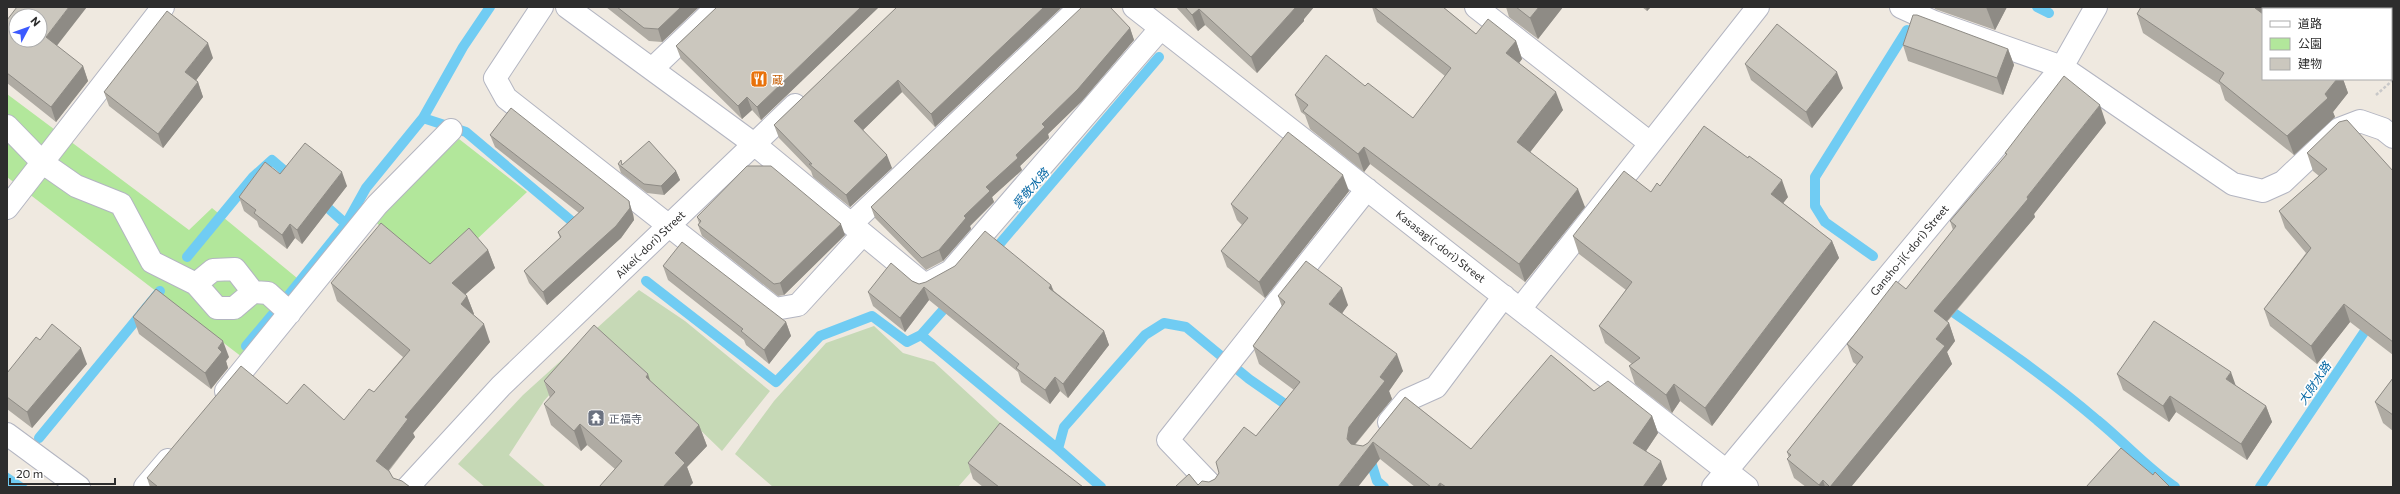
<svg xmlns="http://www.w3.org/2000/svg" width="2400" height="494" viewBox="0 0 2400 494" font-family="Commissioner,'Noto Sans JP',sans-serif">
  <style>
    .green { fill: #b2e79b }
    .cemetery { fill: #c6d9b6 }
    .water { fill: #70ccf3 }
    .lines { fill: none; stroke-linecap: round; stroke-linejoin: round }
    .stream { stroke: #70ccf3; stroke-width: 10 }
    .minor-casing { stroke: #b3b5c1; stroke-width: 24 }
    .path { stroke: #c8c8c8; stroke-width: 2.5; stroke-dasharray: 3 2; stroke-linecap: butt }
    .minor { stroke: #fff; stroke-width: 22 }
    .wall { fill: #afaba3 }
    .shaded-wall { fill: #8e8b85 }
    .building { fill: #cbc7be; stroke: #8e8b85; fill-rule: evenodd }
    .labels { text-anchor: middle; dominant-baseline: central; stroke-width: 3.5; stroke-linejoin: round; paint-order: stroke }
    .food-label { font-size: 11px; fill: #c56008; stroke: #fff; text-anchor: start }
    .street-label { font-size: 11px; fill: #2d2d2d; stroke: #fff }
    .worship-label { font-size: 11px; fill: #5b616d; stroke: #fff; text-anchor: start }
    .water-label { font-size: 12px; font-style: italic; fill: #096aa6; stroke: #fff }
  </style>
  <rect width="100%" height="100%" fill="#efe9e0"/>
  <path class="green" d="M7,94L189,230L212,208L297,278L301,285L242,357L7,177Z
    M459,139L527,192L439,275L373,220Z"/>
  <path class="cemetery" d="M639,290L685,321L770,391L722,451L602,335L544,401L509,455L546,487H485L458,464L523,395Z
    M874,326L903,353L934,362L1008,430L958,487H773L735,454L774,401L826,343Z"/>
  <path class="water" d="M7,472L29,487H7Z"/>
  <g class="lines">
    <path class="stream" d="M2037,7L2049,13
      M423,118L466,132L581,229
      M319,200L346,224
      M991,254L1159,57
      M1873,256L1825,222L1815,206V177L1907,30
      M187,257L253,177L272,160L293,178
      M646,281L776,382L820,336L872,316L907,342L921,335L951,301
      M288,296L346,224L366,188L423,118L463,47L490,7
      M1944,306C1996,342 2049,379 2097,420C2124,442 2147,468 2175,487
      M921,335L1058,449L1064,427L1145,335L1164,323L1186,327L1249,379L1295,411
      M246,346L272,315
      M39,438L160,291
      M1058,449L1101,487
      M1364,459L1372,465L1377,481L1384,487
      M2260,487L2371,322"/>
    <g class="minor-casing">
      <path id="minor" d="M542,7L495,78L506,98L775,309L798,305L863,234
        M567,7L754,144L925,285L951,271L1161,28
        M1134,7L1747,487
        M1476,7L1650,143
        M1901,7L1934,22L2062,67L2233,184L2263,191L2283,182L2339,129L2360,121L2383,129L2393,137
        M652,69L717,7
        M7,126L43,163L76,186L121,204L152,262L196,284L217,308H234L253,292L268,293L290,313
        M7,208L163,7
        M851,224L1080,7
        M196,284L213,270L235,269L253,292
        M1520,309L1758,7
        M226,391L377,205L451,130
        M1389,422L1407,400L1436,387L1504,296
        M7,434L79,487
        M145,487L168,460
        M408,487L501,386L795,105
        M1213,487L1168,440L1367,189
        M1713,487L2062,67L2096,7"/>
    </g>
    <path class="path" d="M2376,95L2393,80"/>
    <use href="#minor" class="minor"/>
  </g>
  <path class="wall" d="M606,7H699L662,42L649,41Z
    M717,7H879L761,120L752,110L742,119L681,59L676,46Z
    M897,7H1062L935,127L902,92L863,130L892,168L850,207L813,177L811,171L779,138L774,125Z
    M1176,7H1314L1304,19V21L1257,73L1205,25L1198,31Z
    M1372,7H1443L1476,34L1516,41L1522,59L1519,63L1563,110L1530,152L1585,207L1525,282L1370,164L1364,172L1310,129L1305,115L1301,112L1295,95L1365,86L1413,118L1445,76L1377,22Z
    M1506,7H1563L1538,39L1509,17Z
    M1642,7H1651L1647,11Z
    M1934,7H2007L1995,30L1935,9Z
    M2141,7H2267L2268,9H2263V79H2343L2348,93L2333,112L2335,117L2294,155L2225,100L2220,85L2143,33L2137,14Z
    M7,20L83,66L88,81L56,122L7,83Z
    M1130,28L1134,40L1082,101L1048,134L1049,138L1020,166L1022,170L992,197L994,202L970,226L971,229L943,261L926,270L875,218L871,207Z
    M1903,45L2008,49L2014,65L2003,95L1908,61Z
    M213,58L196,80L198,82L203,97L163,148L109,106L104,92Z
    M1745,64L1843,88L1812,128L1751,80Z
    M2106,123L2034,214L2035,217L1947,322L1949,323L1955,341L1947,352L1952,364L1851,487H1806L1794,478L1787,459L1789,458L1787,452L1857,365L1853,362L1847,344L1906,289L1953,230L1950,221L2006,155L2005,153Z
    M490,135L633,214L634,220L621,238L547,305L529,283L524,271L560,238L558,232L579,213L495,147Z
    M2307,153L2393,171V355L2350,322L2317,364L2270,326L2264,309L2306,253L2285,228L2279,211L2319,176L2313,171Z
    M618,164L623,165L676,171L680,180L664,195L647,193L621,173Z
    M280,174L347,186L302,244L295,238L287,249L259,227L257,221L244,211L239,197Z
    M1660,186L1788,197L1783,203L1832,241L1839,258L1712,426L1680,401L1672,413L1635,384L1629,366L1632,364L1605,343L1599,326L1626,290L1579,254L1573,236L1651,192Z
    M1349,191L1265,298L1227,267L1221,251L1242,225L1237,220L1231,204Z
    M697,217L845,235L784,295L778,296L702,236L698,225L699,223Z
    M488,250L495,268L465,294L467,296L474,314L473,315L490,342L413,433L415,437L389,471L393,478L410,487H150L147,478L287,404L344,420L374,392L403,357L337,301L331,283L430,264Z
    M663,266L786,322L791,336L769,364L746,345L744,340L668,280Z
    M912,281L919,284L1051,285L1054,291L1104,331L1109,345L1068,398L1060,391L1050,404L1021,382L1018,372L929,300L905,332L873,306L868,292Z
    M1278,296L1348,305L1342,313L1403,371L1389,391L1392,399L1355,445L1363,446L1368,443L1405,397L1471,449L1594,391L1652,416L1658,433L1646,451L1667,479L1661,487H1415L1380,459L1198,485L1209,482L1215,479L1256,436L1294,390L1259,364L1253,346L1282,307Z
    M133,317L229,357L226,361L228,368L211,389L139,334Z
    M40,340L87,364L32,428L7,409V373Z
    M2117,374L2235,385L2266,406L2272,422L2247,460L2176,412L2169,422L2123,390Z
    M2393,378V431L2383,423L2375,402Z
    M544,381H650L699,425L707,446L687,467L693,483L615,469L587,445L581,451L551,425L544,404L550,398Z
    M968,463L1083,487H983L973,479Z"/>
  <path class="shaded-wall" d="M69,7H87L52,52L46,37Z
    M681,7H699L662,42L658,29Z
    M861,7H879L761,120L757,107Z
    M1044,7H1062L935,127L931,114Z
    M1296,7H1314L1304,19V21L1257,73L1251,57Z
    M1539,7H1563L1538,39L1530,18Z
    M1646,7H1651L1647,11Z
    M1986,7H2007L1995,30Z
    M2255,7H2267L2268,9H2263V24L2255,8Z
    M1199,9L1205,25L1198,31L1192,15Z
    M1130,28L1134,40L1082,101L1048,134L1049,138L1020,166L1022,170L992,197L994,202L970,226L971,229L943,261L939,250L986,187L1016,155L1042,124Z
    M1516,41L1522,59L1513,71L1506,53Z
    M208,43L213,58L191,87L185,72Z
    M2008,49L2014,65L2003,95L1997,78Z
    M83,66L88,81L56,122L51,107Z
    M1837,72L1843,88L1812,128L1806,112Z
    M2337,79H2343L2348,93L2333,112L2335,117L2294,155L2287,136L2325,94Z
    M898,80L902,92L859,134L854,121Z
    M198,82L203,97L163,148L158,134Z
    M1556,92L1563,110L1524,160L1517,142Z
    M747,97L752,110L742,119L738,106Z
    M2100,105L2106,123L2034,214L2035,217L1940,329L1934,311L2027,197Z
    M1364,147L1370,164L1364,172L1358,154Z
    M887,155L892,168L850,207L846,195Z
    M676,171L680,180L664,195L661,186Z
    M342,172L347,186L302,244L297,230Z
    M1343,175L1349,191L1265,298L1259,282Z
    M1782,180L1788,197L1777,211L1771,194Z
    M1578,189L1585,207L1525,282L1519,264Z
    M629,201L633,214L634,220L621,238L547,305L543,292Z
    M290,224L295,238L287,249L282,235Z
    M841,224L845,235L784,295L780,283Z
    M1832,241L1839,258L1712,426L1705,408Z
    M488,250L495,268L458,301L452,283Z
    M1051,285L1056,299L1049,288Z
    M924,287L929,300L905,332L900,318Z
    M1342,288L1348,305L1336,322L1329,304Z
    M467,296L474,314L467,322L461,304Z
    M2344,304L2350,322L2317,364L2311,346Z
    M786,322L791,336L769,364L764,350Z
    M1949,323L1955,341L1947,352L1952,364L1851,487H1830L1936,339Z
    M484,324L490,342L413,433L415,437L382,478L376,461L405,417Z
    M1104,331L1109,345L1068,398L1063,384Z
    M223,341L229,357L226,361L228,368L211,389L205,373L218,348Z
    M81,348L87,364L32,428L27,412Z
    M1397,354L1403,371L1389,391L1392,399L1355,444L1353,456L1347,439L1349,427L1380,377Z
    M2231,372L2237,389L2226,379Z
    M648,374L655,395L646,377Z
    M1055,377L1060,391L1050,404L1045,390Z
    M1674,384L1680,401L1672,413L1666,395Z
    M2170,396L2176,412L2169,422L2163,406Z
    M2266,406L2272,422L2247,460L2241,444Z
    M1652,416L1658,433L1640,460L1633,443Z
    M580,424L587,445L581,451L574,431Z
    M699,425L707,446L687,467L693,483L689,487H663L675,453Z
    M1373,442L1380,459L1358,487H1338Z
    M1661,461L1667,479L1661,487H1643Z
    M1823,480L1825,487H1820L1819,485Z
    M1440,483L1442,487H1437Z"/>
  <path class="building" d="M17,7H69L46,37L83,66L51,107L7,73V20ZM16,16H40V40H16Z
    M617,7H681L658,29L644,28Z
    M717,7H861L757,107L747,97L738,106L676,46Z
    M897,7H1044L931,114L898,80L854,121L887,155L846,195L809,164H812L774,125Z
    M1082,7H1110L1130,28L1078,89L1042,124L1045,127L1016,155L1018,158L986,187L990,191L964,216L966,218L939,250L922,258L871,207Z
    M1185,7H1296L1251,57L1199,9L1192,15Z
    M1374,7H1443L1476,34L1488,19L1516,41L1506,53L1556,92L1517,142L1578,189L1519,264L1364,147L1358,154L1303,111L1308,105L1295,95L1326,55L1365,86L1368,83L1413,118L1451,68Z
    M1516,7H1539L1530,18Z
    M2141,7H2255V8L2263,14V79H2337L2325,94L2328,98L2287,136L2219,81L2224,73L2137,14Z
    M167,11L208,43L185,72L198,82L158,134L104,92Z
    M1913,15H1917L2008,49L1997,78L1903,45Z
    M1777,24L1837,72L1806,112L1745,64Z
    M2064,76L2100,105L2027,197L2028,199L1934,311L1949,323L1936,339L1945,346L1830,487L1823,480L1819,485L1787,459L1791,455L1787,452L1863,357L1847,344L1896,281L1906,289L1956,226L1950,221L2007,154L2005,153Z
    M511,108L629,201L630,208L616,226L543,292L524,271L561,237L558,232L584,208L490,135Z
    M2347,120L2393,171V342L2344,304L2311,346L2264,309L2311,248L2279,211L2327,169L2307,153L2339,122Z
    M1704,126L1748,158L1749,156L1782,180L1771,194L1832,241L1705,408L1674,384L1666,395L1629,366L1640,358L1599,326L1632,282L1573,236L1624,171L1651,192L1657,183L1660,186Z
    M1288,132L1343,175L1259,282L1221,251L1248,218L1231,204Z
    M649,141L676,171L661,186L644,184L618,164L621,160L622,165Z
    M305,143L342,172L297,230L290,224L282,235L254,213L256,210L239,197L265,162L280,174Z
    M747,166H771L841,224L780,283L774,284L698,225L701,221L697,217Z
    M381,223L430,264L469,228L488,250L452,283L467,296L461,304L484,324L405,417L408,419L376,461L389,471L393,478L402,481L410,487H158L147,478L241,366L287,404L304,384L344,420L369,389L374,392L410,350L331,283Z
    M985,231L1051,285L1049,288L1104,331L1063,384L1055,377L1045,390L1016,368L1019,364L924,287L900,318L868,292L891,263L912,281L919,284L926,282L955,266Z
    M682,242L786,322L764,350L741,331L743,329L663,266Z
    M1306,261L1342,288L1329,304L1397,354L1380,377L1385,381L1349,427L1347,439L1351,444L1363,446L1368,443L1405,397L1471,449L1551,355L1594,391L1608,381L1652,416L1633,443L1661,461L1643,487H1446L1440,483L1437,487H1431L1373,442L1338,487H1175L1189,474L1198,485L1202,481L1209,482L1215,479L1219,473L1216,462L1244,427L1256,436L1300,382L1253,346L1285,302L1278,296Z
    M156,289L223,341L218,348L222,352L205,373L133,317Z
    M2154,321L2231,372L2226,379L2266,406L2241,444L2170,396L2163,406L2117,374Z
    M52,324L81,348L27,412L7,397V373L36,337L40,340Z
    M594,325L648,374L646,377L699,425L675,453L685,463L663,487H599L622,461L580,424L574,431L544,404L555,392L544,381Z
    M2393,378V415L2375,402Z
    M1000,423L1083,487H999L968,463Z
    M2121,448L2153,475L2155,472L2170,487H2086Z"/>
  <defs>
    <g id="restaurant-square" transform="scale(0.9)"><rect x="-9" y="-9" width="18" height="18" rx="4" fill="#e8710a" stroke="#fff"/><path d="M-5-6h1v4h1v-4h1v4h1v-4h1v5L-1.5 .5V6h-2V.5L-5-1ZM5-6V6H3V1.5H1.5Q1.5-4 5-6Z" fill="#fff"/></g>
    <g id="temple-square" transform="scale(0.9)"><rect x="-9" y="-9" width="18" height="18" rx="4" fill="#6b7280" stroke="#fff"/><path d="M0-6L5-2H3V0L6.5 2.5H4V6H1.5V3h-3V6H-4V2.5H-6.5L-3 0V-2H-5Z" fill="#fff"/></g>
  </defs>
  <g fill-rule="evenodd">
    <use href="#restaurant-square" x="759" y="79"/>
    <use href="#temple-square" x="596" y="418"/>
  </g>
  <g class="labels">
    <g class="food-label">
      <text x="772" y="79">蔵</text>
    </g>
    <g class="street-label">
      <text transform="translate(650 244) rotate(-44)">Aikei(-dori) Street</text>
      <text transform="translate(1441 246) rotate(38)">Kasasagi(-dori) Street</text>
      <text transform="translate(1909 250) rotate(-50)">Gansho-ji(-dori) Street</text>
    </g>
    <g class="worship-label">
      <text x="609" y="418">正福寺</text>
    </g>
    <g class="water-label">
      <text transform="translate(1030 188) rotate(-49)">愛敬水路</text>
      <text transform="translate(2314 383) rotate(-56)">大財水路</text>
    </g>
  </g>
  <rect width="2400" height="494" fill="none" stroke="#2d2d2d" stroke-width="16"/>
  <rect x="2262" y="8" width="130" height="72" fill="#ffffff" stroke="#ababab"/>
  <rect x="2270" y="21" width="20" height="6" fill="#ffffff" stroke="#ababab"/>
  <text x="2298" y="28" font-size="12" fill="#2d2d2d">道路</text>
  <rect x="2270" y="38" width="20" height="12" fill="#b2e79b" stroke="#ababab"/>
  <text x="2298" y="48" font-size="12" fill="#2d2d2d">公園</text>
  <rect x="2270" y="58" width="20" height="12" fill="#cbc7be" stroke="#ababab"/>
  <text x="2298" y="68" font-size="12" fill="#2d2d2d">建物</text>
  <g transform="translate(28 28) rotate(49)"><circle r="19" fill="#ffffff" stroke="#ababab"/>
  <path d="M0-3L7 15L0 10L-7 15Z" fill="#3c5aff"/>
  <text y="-6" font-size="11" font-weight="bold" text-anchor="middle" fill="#2d2d2d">N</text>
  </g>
  <path d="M10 478v6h105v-6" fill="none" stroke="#2d2d2d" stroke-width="2"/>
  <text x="16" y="478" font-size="12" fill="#2d2d2d" stroke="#ffffff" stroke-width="3" paint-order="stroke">20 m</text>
</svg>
